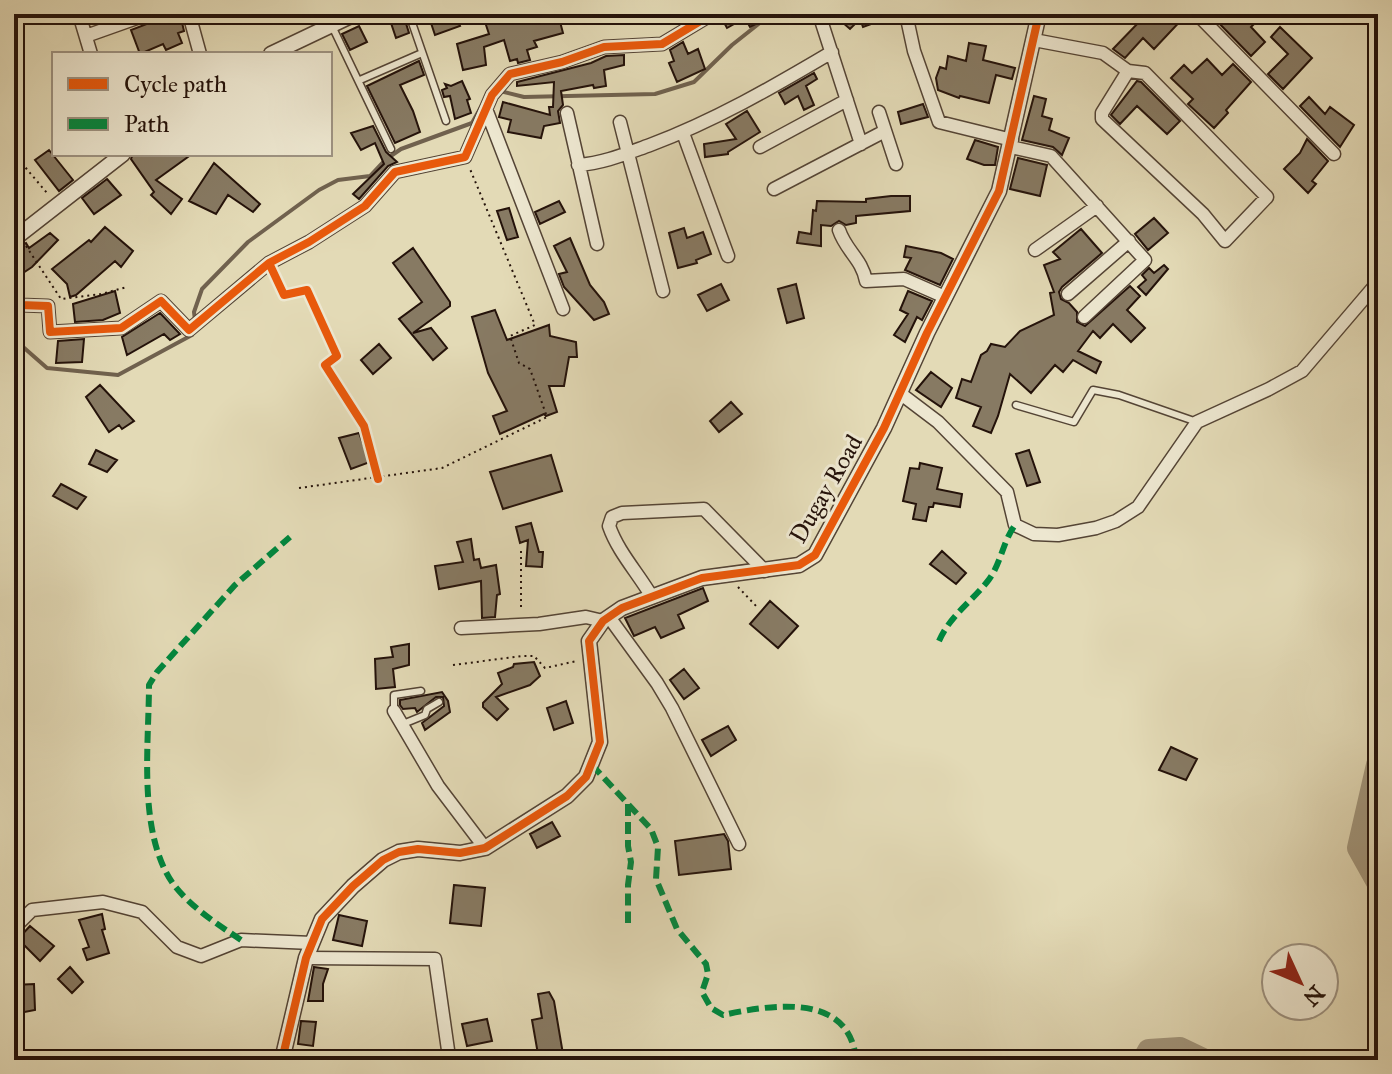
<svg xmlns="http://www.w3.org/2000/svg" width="1392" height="1074" viewBox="0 0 1392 1074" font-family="'IM FELL Great Primer',serif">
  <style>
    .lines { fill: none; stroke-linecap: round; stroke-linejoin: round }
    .stream { stroke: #70614e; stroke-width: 4 }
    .river { stroke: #a2967c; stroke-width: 24 }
    .building { fill: #877a63; stroke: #24120a; stroke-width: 2 }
    .service-casing { stroke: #544435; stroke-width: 9 }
    .minor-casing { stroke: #544435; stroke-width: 15 }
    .tertiary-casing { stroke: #544435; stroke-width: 17 }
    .path { stroke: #24120a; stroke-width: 2; stroke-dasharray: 2 4; stroke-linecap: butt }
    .service { stroke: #ede7d0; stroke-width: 6 }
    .minor { stroke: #ede7d0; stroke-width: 12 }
    .tertiary { stroke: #ede7d0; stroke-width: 14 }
    .quiet { stroke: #00873e; stroke-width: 6; stroke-dasharray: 12 6; stroke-linecap: butt }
    .cycleway-casing { stroke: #ede7d0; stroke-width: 13 }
    .cycleway { stroke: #e8590c; stroke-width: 8 }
    .labels { text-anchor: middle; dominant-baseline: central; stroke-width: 6; stroke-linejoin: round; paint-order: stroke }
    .street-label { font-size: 24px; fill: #24120a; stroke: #ede7d0 }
  </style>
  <rect width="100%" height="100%" fill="#e3dab6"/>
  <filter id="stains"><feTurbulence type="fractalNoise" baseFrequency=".0025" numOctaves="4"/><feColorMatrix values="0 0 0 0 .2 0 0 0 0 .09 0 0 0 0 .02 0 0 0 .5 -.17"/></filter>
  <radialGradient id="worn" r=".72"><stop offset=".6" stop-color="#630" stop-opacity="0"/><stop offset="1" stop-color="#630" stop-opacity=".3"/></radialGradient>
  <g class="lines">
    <path class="stream" d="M500,91L524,97L655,94L694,82L732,45L761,22L779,14
      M195,320L194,312L202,289L248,242L319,190L338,180L370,176L385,160L401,149L472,123L481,107
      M14,339L47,368L118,375L192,335L193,332"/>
    <path class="river" d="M1378,765L1359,848L1378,882
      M1144,1060L1149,1051L1180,1049L1203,1060"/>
  </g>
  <path class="building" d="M157,14H180L184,31L178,33L182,43L166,50L163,44L140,54L131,30L152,22Z
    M388,14H403L409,33L396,38Z
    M415,14H455L460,26L435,35L428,14L417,19Z
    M489,14H558L563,33L534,41L537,47L527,50L530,60L518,63L517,59L510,61L504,40L484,47L486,65L463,70L457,44L489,34L483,16Z
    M727,14H776L750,27L745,18L727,28L721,17Z
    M850,14H895L896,15L863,27L860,19L850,29L842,22Z
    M1141,14H1187L1154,49L1143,38L1125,58L1113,49L1140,21Z
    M1210,14H1264L1251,27L1265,42L1251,56Z
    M359,26L367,42L350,50L342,34Z
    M1280,27L1312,58L1283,89L1268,74L1288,54L1271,37Z
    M683,42L688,54L698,49L705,69L677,82L669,63L674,61L670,50Z
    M969,43L986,46L983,60L1015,68L1012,79L996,75L989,103L960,96L959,98L938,90L936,78L940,67L946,69L948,56L966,61Z
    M624,55V65L604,70L606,86L594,88L593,85L561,91L563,105L558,111L560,123L544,126L541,138L508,132L511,120L499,117L503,102L550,115L549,107H553L554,82L517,86V82L591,63L606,56Z
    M1207,59L1222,75L1233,64L1251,82L1226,110L1228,113L1214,128L1188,104L1193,99L1171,78L1184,65L1192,73Z
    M419,61L424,75L400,85L413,111L420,132L395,143L367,86Z
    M814,73L817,79L806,86L814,105L804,110L798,96L785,104L779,93Z
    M462,81L470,99L467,100L471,113L455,119L450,96L444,97L442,90L447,88L445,84L451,86Z
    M1137,81L1141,82L1180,121L1167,134L1137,106L1120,124L1111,115Z
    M1034,96L1046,99L1042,116L1052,119L1049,130L1069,138L1062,155L1053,147L1022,140Z
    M1309,97L1325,114L1330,107L1354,125L1340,147L1300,106Z
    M923,104L928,117L901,124L898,112Z
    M747,111L760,132L728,152V154L705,157L704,144L736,139L726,124Z
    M373,126L386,152L397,162L388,166L359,199L353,194L384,164L375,143L361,150L351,133Z
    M1307,139L1328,161L1312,181L1316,184L1308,193L1284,169L1300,153Z
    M975,140L998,147L995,165H984L967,159Z
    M49,150L73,180L59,191L35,160Z
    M133,154H192L156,180L182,199L171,214L151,195L154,192L131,159Z
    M1018,158L1047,165L1040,196L1010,189Z
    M214,163L260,204L253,212L228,195L216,214L189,201Z
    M107,179L121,195L94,214L82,198Z
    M891,196H910V211L856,216V223L846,225L839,221L831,226L821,225V246L797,243L799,232L811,234L813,210L816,211L817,201L866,202V199Z
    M559,201L565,212L540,224L535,212Z
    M509,208L518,237L507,240L497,211Z
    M1154,218L1168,233L1148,250L1135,234Z
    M105,227L133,251L121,267L115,261L76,295L70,297L67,284L52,269L89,240L91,242Z
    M684,228L687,238L703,232L711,254L696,260L697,263L678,268L669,233Z
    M1081,229L1102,253L1062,287L1059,292L1061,299L1069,303L1077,312V322L1085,326L1130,286L1140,296L1127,310L1145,328L1131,342L1113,324L1100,338L1093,331L1078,351L1101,362L1096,373L1073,360L1063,372L1055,365L1031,393L1010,374L998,416L991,433L973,426L981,407L956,398L962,379L971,382L981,355L987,351L991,344L1005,347L1020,331L1054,315L1050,293L1054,292L1044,265L1060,259L1053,252Z
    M50,233L58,240L32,267L14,279V249L26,243L29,248Z
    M570,238L590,285L604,302L609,314L594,320L564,287L559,274L567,272L554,246Z
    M906,246L941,253L953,259L940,285L905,270L911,258L904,257Z
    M413,248L450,302V306L413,333L431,328L447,348L433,360L399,319L422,302L393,263Z
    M1164,265L1168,269L1146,295L1138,287L1146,280L1142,275L1149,268L1154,273Z
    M721,284L729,300L707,311L698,295Z
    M796,284L804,318L787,323L778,289Z
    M115,291L120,313L103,320L75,322L73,304Z
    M908,291L932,301L922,320L917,317L905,342L894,335L908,314L900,310Z
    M495,310L507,340L549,325L550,336L576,342L577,357H569L564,386H549L557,412L546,416L544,414L500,434L493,416L507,411L488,373L472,317Z
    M160,313L180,334L170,340L164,334L127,355L122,337Z
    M84,339L82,362L56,363L58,341Z
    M379,344L391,358L373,374L361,360Z
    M931,372L952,388L941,407L916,390Z
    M100,385L134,421L122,429L119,425L109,432L86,397Z
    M731,402L742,414L719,432L710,421Z
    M359,433L370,462L351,469L339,438Z
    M96,450L117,460L107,472L89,464Z
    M1029,450L1040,482L1027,486L1016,454Z
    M551,455L562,491L503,509L490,472Z
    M920,463L942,468L937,489L962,494L960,507L934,503L933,507H929L926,521L913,519L916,504L903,501L910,468L919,469Z
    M61,484L86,497L77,509L53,496Z
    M531,523L539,552H543L542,567L526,566L528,540L520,543L516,527Z
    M471,539L474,560L479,559L481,568L496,565L500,594L497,595L495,617L482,618L481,581L439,589L435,566L463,562L457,542Z
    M942,551L966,573L956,584L930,564Z
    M703,588L708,601L678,615L684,628L661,638L655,627L634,636L625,618Z
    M770,601L798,626L778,648L750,624Z
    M409,644V665L393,669L395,687L376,689L375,659L393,657L391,647Z
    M534,662L540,676L530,685L496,697L508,709L497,720L483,707V703L502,684L498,673L513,667L514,664Z
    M684,669L699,688L684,699L670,680Z
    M442,692L448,701L450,712L425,730L422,723L444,706L443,697H436L417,712L415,708L403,709L400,705V700Z
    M566,701L573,723L554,730L547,708Z
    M728,726L736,740L711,756L702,740Z
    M1171,747L1197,759L1186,780L1159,770Z
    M552,822L560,836L537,848L530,834Z
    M724,834L728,841L731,869L679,875L675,841Z
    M454,885L485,888L481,926L450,923Z
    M102,914L105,929L102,930L109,953L87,960L83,949L89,947L79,920Z
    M339,915L367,921L362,946L333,940Z
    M30,926L54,946L40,961L18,939Z
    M70,967L83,982L72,993L58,979Z
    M314,967L328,969L323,984V1001H308Z
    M34,984L35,1010L14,1014V985Z
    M549,992L554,1001L564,1060H539L532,1020L542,1018L538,994Z
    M487,1019L492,1041L467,1046L462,1024Z
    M301,1021L316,1022L313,1046L298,1044Z"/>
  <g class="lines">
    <g class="service-casing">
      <path id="service" d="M409,14L446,121
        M332,26L391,149
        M360,80L422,53
        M1016,405L1074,422L1093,390L1119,395L1197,422
        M394,711V695L421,691
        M403,724L425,715L427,709L439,702"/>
    </g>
    <g class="minor-casing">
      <path id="minor" d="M79,14L91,54
        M189,14L200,54
        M819,14L861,144
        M906,14L914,51L939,122L1012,140
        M1197,14L1334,154
        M86,36L148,14
        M1034,40L1103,53L1128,71L1145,73L1267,197L1225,241L1203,214L1102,119V113L1128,71
        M486,109L563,309
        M879,112L896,164
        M567,113L597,244
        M620,122L663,291
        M683,133L728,256
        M760,147L847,100
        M1011,147L1051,156L1145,260L1084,317
        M578,165C604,163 625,154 650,145C714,121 773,87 832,52
        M774,189L885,131
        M839,230C846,251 862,259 866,281L904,279L945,297
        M1035,250L1097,206
        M14,292L20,305L48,306L50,332L121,328L161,301L189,330L269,263L309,242L365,206L395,172L465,157L492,95L510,74L562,62L604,47L662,44L712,14
        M1068,294L1129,241
        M901,394L938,422L1007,492L1015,525L1034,534L1058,535L1096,528L1116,521L1138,507L1197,422L1269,389L1302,371L1378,282
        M652,597C638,573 618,552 609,526L612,517L622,513L704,509L765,571
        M609,617L657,683L672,708L739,844
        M461,628L539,624L586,617L603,621
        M394,711L438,786L485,848
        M14,928L32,910L103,902L142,912L177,947L201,956L241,940L312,943
        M306,958L435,959L448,1050"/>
    </g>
    <g class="tertiary-casing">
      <path id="tertiary" d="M271,54L355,14
        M14,239L123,154
        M282,1060L306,958L322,919L353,886L383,860L399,852L418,849L460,853L485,848L567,796L586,777L600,742L589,641L603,621L622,608L702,578L799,565L815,555L884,428L927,333L999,191L1039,14"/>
    </g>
    <path class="path" d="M14,154L47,193
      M26,246L61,299L101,294L127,287
      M299,488L442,468L547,417L530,369L519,363L510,336L535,325L470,169
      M521,551V611
      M738,587L758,608
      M453,665L522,656H534L545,668L577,661"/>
    <use href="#service" class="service"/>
    <use href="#minor" class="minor"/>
    <use href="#tertiary" class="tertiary"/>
    <path class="quiet" d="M939,641C950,616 970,603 987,582C1001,565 1002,543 1015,525
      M592,765L651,829L658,847L656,879L677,929L706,964L708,974L702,992L711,1008L723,1015C770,1005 850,991 856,1060
      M628,804V846L631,862L628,885V923
      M241,940C217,924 192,908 174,885C137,834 149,744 149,685L157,672L235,585L290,537"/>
    <g class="cycleway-casing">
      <path id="cycleway" d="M269,263L284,295L307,290L337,356L325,365L364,426L378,479
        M14,292L20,305L48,306L50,332L121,328L161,301L189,330L269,263L309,242L365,206L395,172L465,157L492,95L510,74L562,62L604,47L662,44L712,14
        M282,1060L306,958L322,919L353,886L383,860L399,852L418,849L460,853L485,848L567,796L586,777L600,742L589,641L603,621L622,608L702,578L799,565L815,555L884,428L927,333L999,191L1039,14"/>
    </g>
    <use href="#cycleway" class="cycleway"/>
  </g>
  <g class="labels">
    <g class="street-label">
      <text transform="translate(826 489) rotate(-60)">Dugay Road</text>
    </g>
  </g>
  <rect width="1392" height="1074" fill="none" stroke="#e3dab6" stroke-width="48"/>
  <rect x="16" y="16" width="1360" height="1042" fill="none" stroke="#24120a" stroke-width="4"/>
  <rect x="24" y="24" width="1344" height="1026" fill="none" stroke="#24120a" stroke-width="2"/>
  <rect x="52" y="52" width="280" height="104" fill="#ede7d0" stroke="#9d9281" stroke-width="2"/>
  <rect x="68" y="78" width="40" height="12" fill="#e8590c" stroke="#9d9281" stroke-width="2"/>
  <text x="124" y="92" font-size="24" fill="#24120a">Cycle path</text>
  <rect x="68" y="118" width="40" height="12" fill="#00873e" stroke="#9d9281" stroke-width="2"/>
  <text x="124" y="132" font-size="24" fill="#24120a">Path</text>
  <g transform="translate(1300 982) rotate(134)"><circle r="38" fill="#ede7d0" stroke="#9d9281" stroke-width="2"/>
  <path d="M0-6L14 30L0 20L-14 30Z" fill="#8f2418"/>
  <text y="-12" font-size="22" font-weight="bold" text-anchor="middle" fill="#24120a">N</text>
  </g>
  <rect width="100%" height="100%" filter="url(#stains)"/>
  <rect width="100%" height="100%" fill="url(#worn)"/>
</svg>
